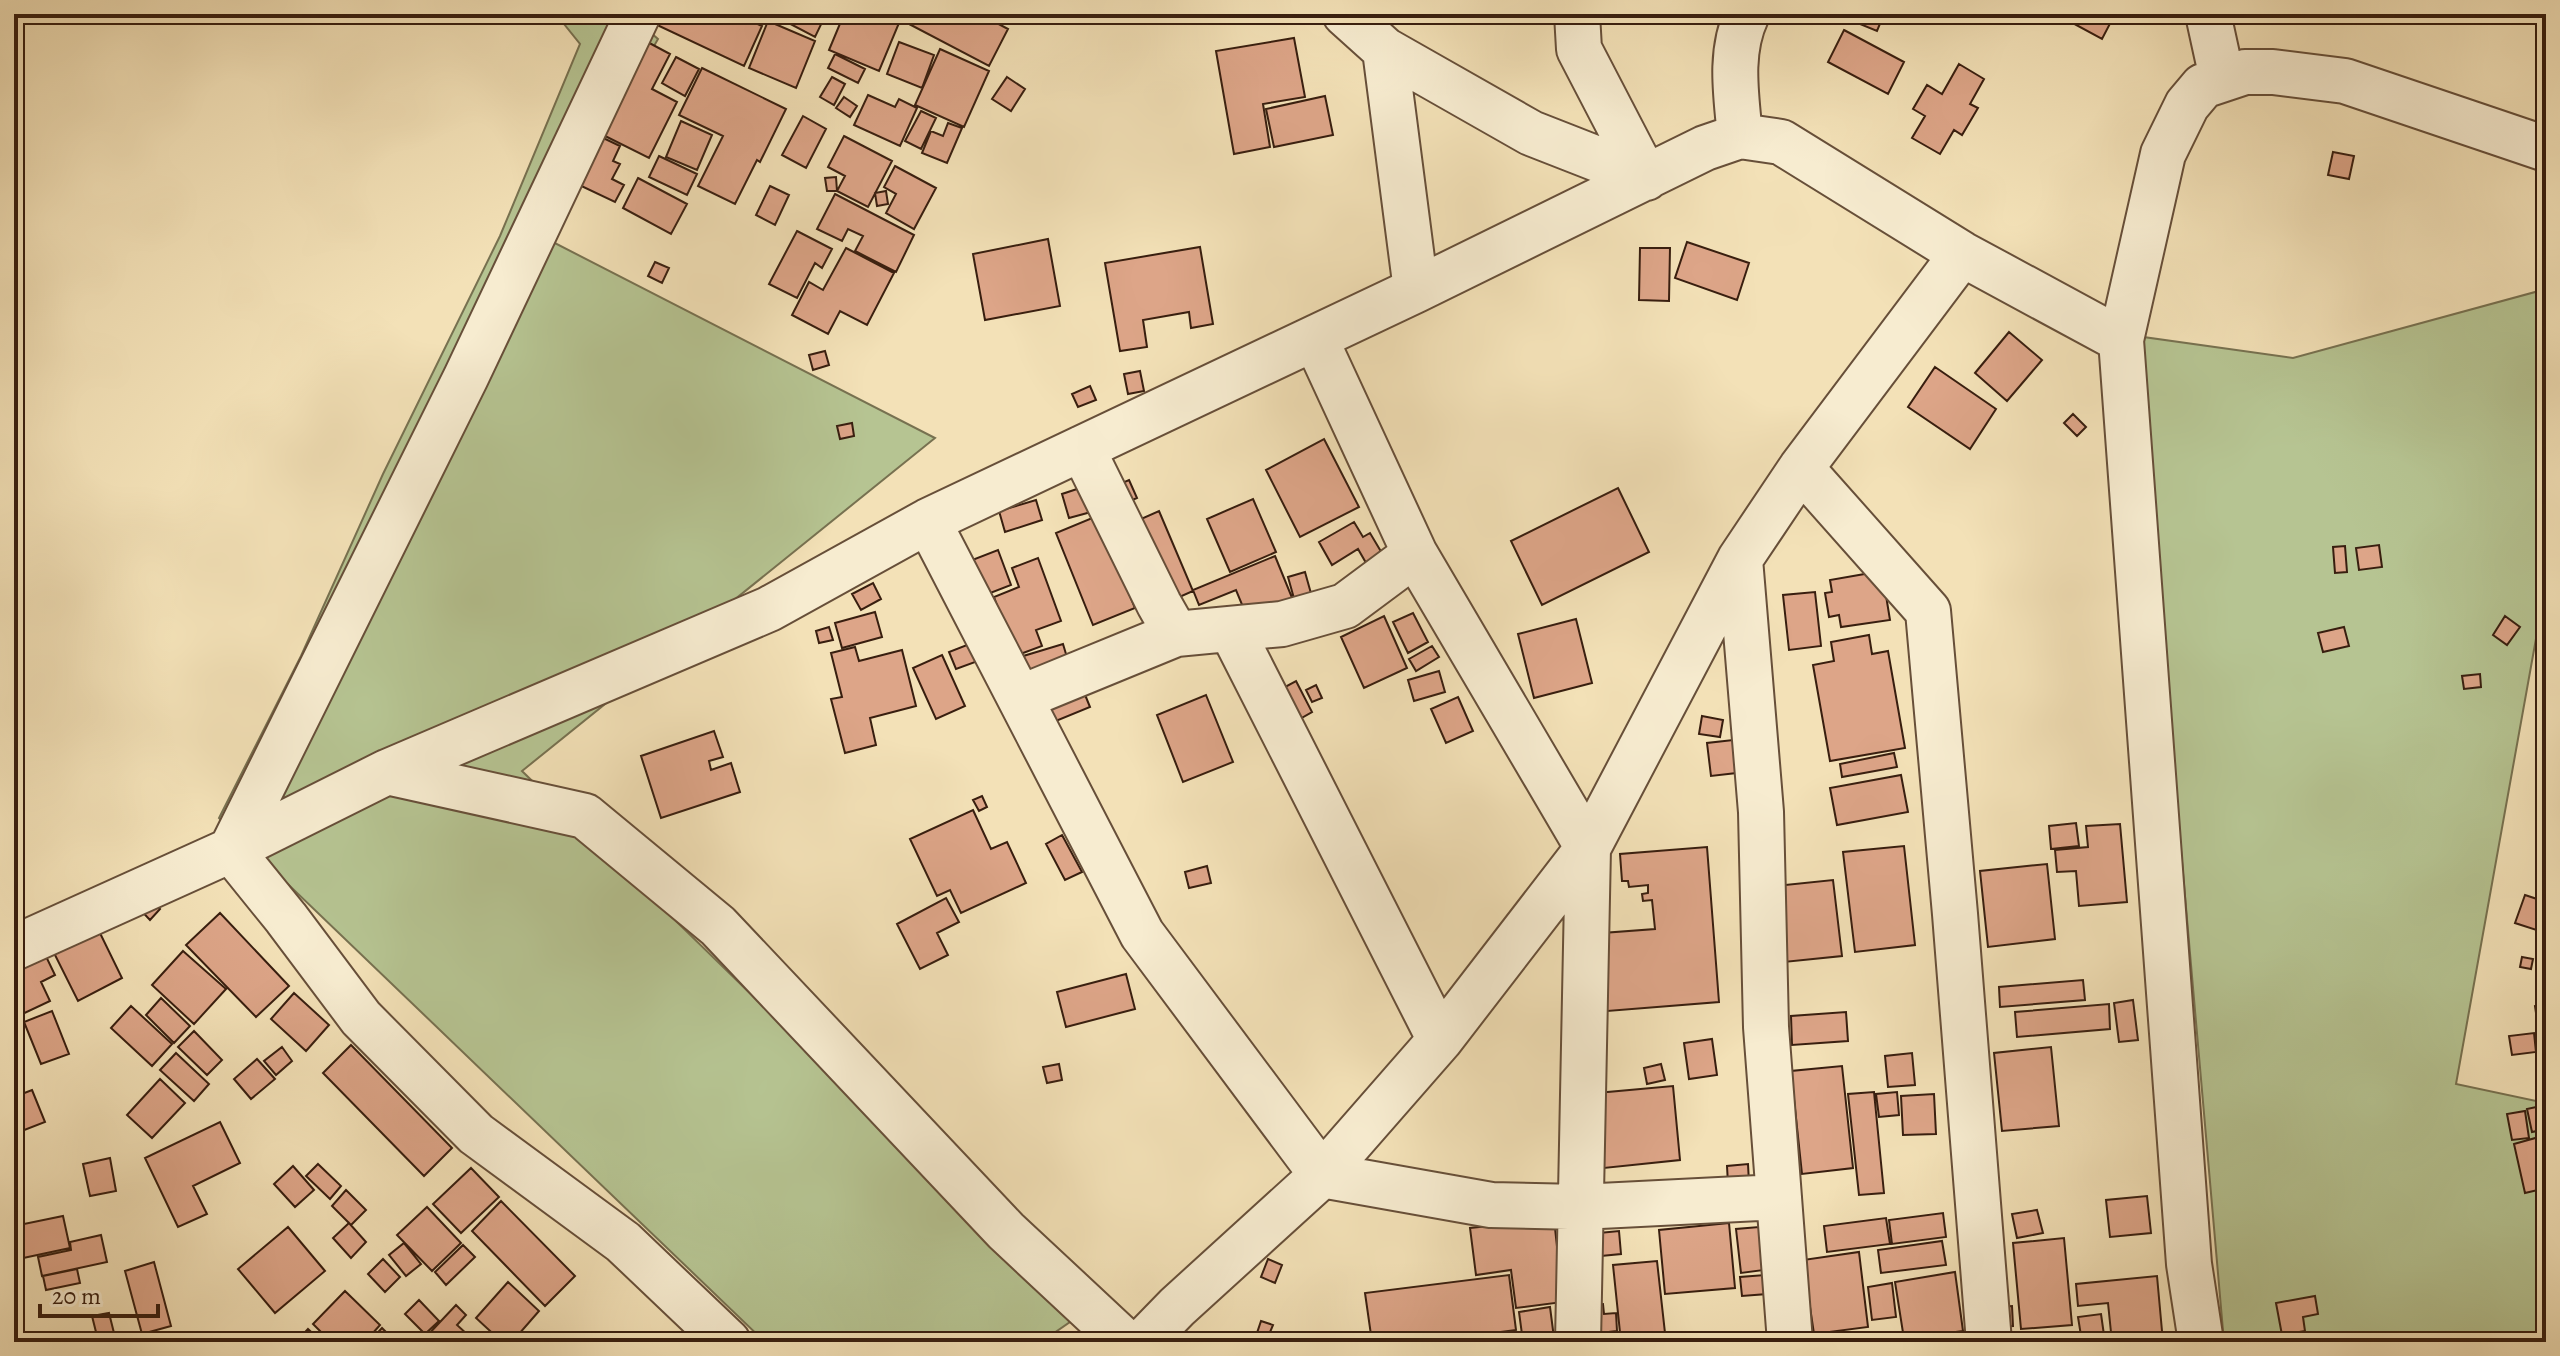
<svg xmlns="http://www.w3.org/2000/svg" width="2560" height="1356" viewBox="0 0 2560 1356" font-family="Alegreya,serif">
  <style>
    .green { fill: #b6c492; stroke: #777150; stroke-width: 2 }
    .building { fill: #dda588; stroke: #381e0f; stroke-width: 2 }
    .lines { fill: none; stroke-linecap: round; stroke-linejoin: round }
    .minor-casing { stroke: #674f39; stroke-width: 48 }
    .minor { stroke: #f7ecd0; stroke-width: 44 }
  </style>
  <rect width="100%" height="100%" fill="#f3e1b7"/>
  <filter id="stains"><feTurbulence type="fractalNoise" baseFrequency=".0025" numOctaves="4"/><feColorMatrix values="0 0 0 0 .2 0 0 0 0 .09 0 0 0 0 .02 0 0 0 .5 -.17"/></filter>
  <radialGradient id="worn" r=".72"><stop offset=".6" stop-color="#630" stop-opacity="0"/><stop offset="1" stop-color="#630" stop-opacity=".3"/></radialGradient>
  <path class="green" d="M556,14H629L658,39L545,238L935,438L522,771L1080,1315L1041,1342H765L219,818L301,656L383,474L500,236L580,44Z
    M2546,289V583L2456,1084L2546,1103V1342H2224L2136,336L2293,358Z"/>
  <path class="building" d="M660,14H736L762,26L744,66L655,24Z
    M781,14H826L815,37L779,18Z
    M844,14H881L899,23L879,71L829,50Z
    M890,14H980L1008,29L989,66Z
    M1000,14H1019L1015,21Z
    M1858,14H1884L1877,31L1855,22Z
    M2056,14H2115L2102,39Z
    M768,21L815,41L796,88L749,68Z
    M1844,30L1904,62L1888,94L1828,62Z
    M640,38L670,54L652,89L677,102L649,158L593,130Z
    M1294,38L1305,97L1263,104L1270,147L1234,154L1216,51Z
    M899,42L934,55L922,88L887,74Z
    M940,49L989,71L964,127L915,105Z
    M835,54L865,69L858,83L828,68Z
    M676,57L699,69L685,96L662,83Z
    M1959,64L1984,79L1970,104L1978,108L1962,135L1954,130L1940,154L1912,138L1925,116L1913,109L1927,85L1942,94Z
    M702,68L786,109L760,162L757,160L735,204L698,186L723,136L679,115Z
    M832,77L845,84L834,105L820,97Z
    M1007,77L1025,89L1011,111L992,99Z
    M868,95L895,107L899,99L917,108L900,146L854,125Z
    M1325,96L1333,135L1274,147L1266,109Z
    M844,97L857,106L850,117L836,108Z
    M921,111L936,118L921,149L905,141Z
    M803,116L826,129L806,168L782,155Z
    M681,121L712,135L697,170L666,157Z
    M948,123L962,128L947,163L922,153L931,131L943,136Z
    M597,135L620,146L613,161L620,164L612,179L624,185L615,202L575,183Z
    M844,136L892,161L868,207L837,191L845,176L828,167Z
    M2333,152L2354,156L2349,179L2328,175Z
    M659,156L697,174L687,195L649,177Z
    M895,166L936,188L914,229L886,213L896,194L884,187Z
    M836,177L837,191H827L825,178Z
    M638,178L687,204L671,234L623,208Z
    M770,186L789,195L775,225L756,215Z
    M886,191L888,204L877,206L875,193Z
    M835,194L914,235L896,272L855,251L863,236L848,229L842,241L817,229Z
    M797,231L832,249L822,268L815,263L797,298L769,284Z
    M1048,239L1060,306L985,320L973,254Z
    M1687,242L1749,263L1737,300L1675,278Z
    M1200,247L1213,324L1191,328L1189,312L1143,320L1147,347L1120,351L1105,263Z
    M846,248L894,273L867,325L840,311L828,334L792,315L809,282L823,290Z
    M1640,248H1670L1669,301L1639,300Z
    M655,262L669,268L662,283L648,276Z
    M2009,332L2042,360L2007,401L1975,373Z
    M825,351L829,365L813,370L809,355Z
    M1935,367L1996,409L1970,449L1908,407Z
    M1140,371L1144,391L1128,394L1124,374Z
    M1090,386L1096,400L1078,407L1072,394Z
    M2073,414L2086,427L2077,436L2064,423Z
    M852,423L854,436L840,439L837,426Z
    M1324,439L1359,507L1300,537L1266,470Z
    M1129,480L1137,498L1121,505L1113,487Z
    M1083,487L1091,512L1069,518L1062,494Z
    M1618,488L1649,552L1542,605L1511,541Z
    M1253,499L1276,552L1230,572L1207,519Z
    M1036,500L1042,520L1005,532L999,511Z
    M1159,511L1193,591L1166,603L1132,523Z
    M1097,516L1135,608L1093,625L1056,533Z
    M1354,522L1363,537L1370,533L1389,565L1373,575L1358,549L1332,565L1319,542Z
    M2379,545L2382,567L2359,570L2356,548Z
    M2345,546L2347,572L2335,573L2333,547Z
    M998,550L1011,585L980,597L967,562Z
    M1275,556L1295,605L1250,624L1236,590L1199,605L1193,590Z
    M1038,558L1061,621L1036,630L1042,646L1015,656L994,597L1019,587L1012,568Z
    M1882,571L1890,620L1841,627L1839,615L1829,617L1825,593L1832,592L1830,580Z
    M1305,572L1312,597L1295,602L1288,577Z
    M873,583L881,599L861,610L852,594Z
    M1815,592L1821,646L1789,650L1783,595Z
    M875,612L882,637L842,648L835,623Z
    M1413,613L1428,642L1408,653L1393,622Z
    M1384,616L1407,668L1364,688L1341,637Z
    M2505,616L2520,627L2507,645L2493,635Z
    M1576,619L1592,683L1534,698L1518,634Z
    M829,627L833,640L819,643L816,631Z
    M2344,627L2349,646L2323,652L2318,633Z
    M1869,635L1872,654L1888,651L1905,748L1830,761L1813,665L1834,661L1831,642Z
    M972,643L978,661L956,669L949,652Z
    M1063,644L1069,664L1026,678L1020,657Z
    M1432,646L1439,657L1416,671L1409,659Z
    M855,647L859,661L902,650L916,706L870,718L876,745L845,753L831,699L842,697L831,653Z
    M942,655L965,706L936,719L913,668Z
    M1439,671L1445,692L1414,701L1408,680Z
    M2480,674L2481,687L2464,689L2462,676Z
    M1079,680L1090,707L1051,723L1039,696Z
    M1296,681L1312,712L1291,724L1274,693Z
    M1316,685L1322,698L1312,702L1306,690Z
    M1206,695L1233,762L1183,782L1157,715Z
    M1458,697L1473,731L1446,743L1431,709Z
    M1702,716L1723,720L1720,737L1699,734Z
    M714,731L723,757L709,761L711,770L731,763L740,792L661,818L641,756Z
    M1742,739L1745,772L1711,776L1707,743Z
    M1894,753L1897,767L1842,777L1840,764Z
    M1901,775L1908,812L1837,825L1830,788Z
    M982,796L987,807L979,811L973,800Z
    M973,810L991,849L1007,842L1026,883L961,913L950,890L937,896L910,839Z
    M2076,823L2079,846L2051,849L2049,826Z
    M2120,824L2127,902L2079,906L2076,871L2057,872L2055,850L2088,847L2086,826Z
    M1062,835L1082,872L1065,880L1046,844Z
    M1904,846L1915,945L1855,952L1843,852Z
    M1707,847L1719,1002L1595,1012L1589,934L1655,929L1652,900L1643,901L1642,894L1648,893V885L1629,887L1628,881H1622L1620,854Z
    M2047,864L2055,939L1988,947L1980,871Z
    M1207,866L1211,883L1189,888L1185,872Z
    M1833,880L1842,956L1784,962L1775,886Z
    M145,894L160,909L150,920L135,904Z
    M2525,895L2546,902V933L2515,923Z
    M946,898L959,922L937,933L948,955L920,969L897,924Z
    M220,913L289,986L256,1017L186,945Z
    M98,929L122,978L78,1001L53,951Z
    M40,944L55,975L41,982L50,1001L14,1018V956Z
    M183,951L226,989L194,1024L152,985Z
    M2546,955V974H2539L2538,956Z
    M2522,957L2533,959L2531,969L2520,967Z
    M1126,974L1135,1009L1066,1027L1057,992Z
    M2083,980L2085,1000L2000,1007L1999,987Z
    M294,993L329,1025L306,1051L271,1019Z
    M161,998L190,1026L174,1043L146,1015Z
    M2133,1000L2138,1040L2119,1042L2114,1003Z
    M2109,1004L2110,1029L2017,1037L2015,1012Z
    M2546,1004V1075H2545L2535,1006Z
    M131,1006L172,1044L152,1066L111,1028Z
    M52,1011L69,1054L41,1064L24,1022Z
    M1846,1012L1848,1041L1792,1045L1791,1016Z
    M194,1031L222,1060L207,1075L178,1047Z
    M2534,1033L2536,1052L2512,1055L2509,1036Z
    M1712,1039L1717,1075L1689,1079L1684,1043Z
    M351,1045L452,1148L424,1176L323,1073Z
    M282,1047L292,1061L276,1075L264,1061Z
    M2051,1047L2059,1126L2002,1131L1994,1053Z
    M176,1053L209,1084L194,1101L160,1070Z
    M1912,1053L1915,1085L1888,1087L1885,1056Z
    M257,1059L275,1079L251,1099L234,1079Z
    M1059,1064L1062,1080L1047,1083L1043,1067Z
    M1661,1064L1665,1080L1647,1084L1644,1068Z
    M1842,1066L1853,1168L1802,1174L1791,1071Z
    M160,1079L185,1103L152,1138L127,1115Z
    M1673,1086L1680,1160L1604,1168L1597,1093Z
    M32,1090L45,1122L14,1134V1097Z
    M1874,1092L1884,1193L1859,1195L1848,1094Z
    M1897,1092L1899,1115L1879,1117L1876,1094Z
    M1934,1094L1936,1134L1903,1135L1901,1096Z
    M2546,1105V1129L2532,1132L2527,1109Z
    M2525,1111L2529,1138L2512,1140L2507,1114Z
    M220,1122L240,1163L193,1186L207,1214L178,1227L145,1158Z
    M2546,1135V1188L2525,1193L2514,1144Z
    M110,1158L116,1191L90,1196L83,1164Z
    M318,1164L341,1186L330,1199L306,1176Z
    M1748,1164L1749,1183L1728,1184L1727,1166Z
    M293,1166L314,1190L295,1207L274,1184Z
    M471,1168L499,1197L461,1233L433,1204Z
    M346,1190L366,1210L351,1225L332,1206Z
    M2147,1196L2151,1233L2110,1237L2106,1200Z
    M501,1201L575,1276L545,1306L472,1231Z
    M427,1207L461,1243L432,1271L397,1235Z
    M2037,1210L2043,1233L2017,1238L2012,1214Z
    M1943,1213L1946,1237L1892,1244L1889,1220Z
    M63,1216L70,1248L14,1260V1226Z
    M1886,1218L1890,1244L1827,1252L1824,1226Z
    M1554,1219L1563,1302L1516,1308L1511,1270L1476,1275L1470,1228Z
    M349,1223L366,1242L351,1258L333,1238Z
    M1729,1223L1735,1288L1665,1294L1659,1230Z
    M288,1227L325,1271L275,1313L238,1269Z
    M1759,1227L1764,1270L1741,1273L1736,1229Z
    M1619,1231L1621,1254L1591,1257L1589,1234Z
    M101,1235L107,1262L42,1276L38,1257L71,1250L70,1242Z
    M2064,1238L2072,1325L2021,1329L2013,1243Z
    M1942,1241L1946,1265L1881,1273L1878,1250Z
    M404,1243L421,1264L406,1276L389,1255Z
    M463,1245L475,1257L446,1285L435,1272Z
    M1859,1252L1868,1327L1814,1334L1803,1260Z
    M383,1259L400,1277L385,1292L368,1274Z
    M1268,1259L1282,1265L1275,1283L1261,1277Z
    M1657,1261L1666,1342H1621L1613,1265Z
    M154,1262L171,1326L142,1334L125,1271Z
    M77,1269L80,1283L46,1290L43,1276Z
    M1955,1272L1963,1331L1904,1339L1895,1282Z
    M1509,1275L1516,1330L1424,1342H1372L1365,1293Z
    M1765,1275L1767,1294L1742,1296L1740,1277Z
    M2157,1276L2163,1342H2112L2108,1303L2078,1306L2076,1284Z
    M508,1282L539,1311L512,1342H502L476,1318Z
    M1892,1283L1896,1317L1872,1320L1868,1287Z
    M345,1291L380,1325L365,1342H331L313,1324Z
    M2315,1296L2318,1314L2303,1317L2305,1331L2282,1335L2276,1303Z
    M419,1300L439,1321L425,1334L405,1314Z
    M1603,1304L1604,1314L1616,1313L1617,1331L1591,1334L1587,1306Z
    M456,1305L466,1315L457,1325L468,1335L461,1342H429L425,1338Z
    M2012,1306L2013,1326L1998,1327L1997,1307Z
    M1550,1307L1554,1338L1523,1342L1519,1312Z
    M109,1313L114,1333L97,1336L92,1316Z
    M2101,1314L2105,1342H2082L2078,1317Z
    M1261,1321L1273,1325L1268,1337L1257,1333Z
    M382,1328L392,1338L388,1342H369Z
    M308,1329L322,1342H296Z
    M1508,1333L1509,1342H1469L1468,1338Z"/>
  <g class="lines">
    <g class="minor-casing">
      <path id="minor" d="M638,14L466,377L231,850L286,918L361,1018L476,1134L623,1242L728,1342
        M1345,14L1385,50L1531,133L1646,178
        M1577,14L1579,49L1646,178
        M2208,14L2222,78
        M1385,50L1416,290
        M1740,136C1736,94 1729,52 1747,14
        M1315,338L1415,554L1588,848L1578,1342
        M1082,448L1159,604L1176,634
        M1801,468L1928,611L1955,914L1989,1342
        M928,521L1142,934L1322,1175L1491,1205L1580,1207L1779,1197
        M1740,559L1761,812L1766,1027L1790,1342
        M1231,629L1440,1040
        M1020,698L1176,634L1282,624L1345,606L1415,554
        M387,772L585,816L718,926L1006,1231L1125,1342
        M14,948L231,850L387,772L769,609L928,521L1416,290L1705,148L1740,136L1781,142L1962,254L2121,340
        M1143,1342L1177,1307L1322,1175L1440,1040L1588,848L1740,559L1801,468L1962,254
        M2201,1342L2189,1264L2121,340L2163,154L2187,105L2203,86L2245,72H2273L2345,81L2546,149"/>
    </g>
    <use href="#minor" class="minor"/>
  </g>
  <rect width="2560" height="1356" fill="none" stroke="#f3e1b7" stroke-width="48"/>
  <rect x="16" y="16" width="2528" height="1324" fill="none" stroke="#381e0f" stroke-width="4"/>
  <rect x="24" y="24" width="2512" height="1308" fill="none" stroke="#381e0f" stroke-width="2"/>
  <path d="M40 1304v12h118v-12" fill="none" stroke="#381e0f" stroke-width="4"/>
  <text x="52" y="1304" font-size="24" fill="#381e0f" stroke="#f7ecd0" stroke-width="6" paint-order="stroke">20 m</text>
  <rect width="100%" height="100%" filter="url(#stains)"/>
  <rect width="100%" height="100%" fill="url(#worn)"/>
</svg>
